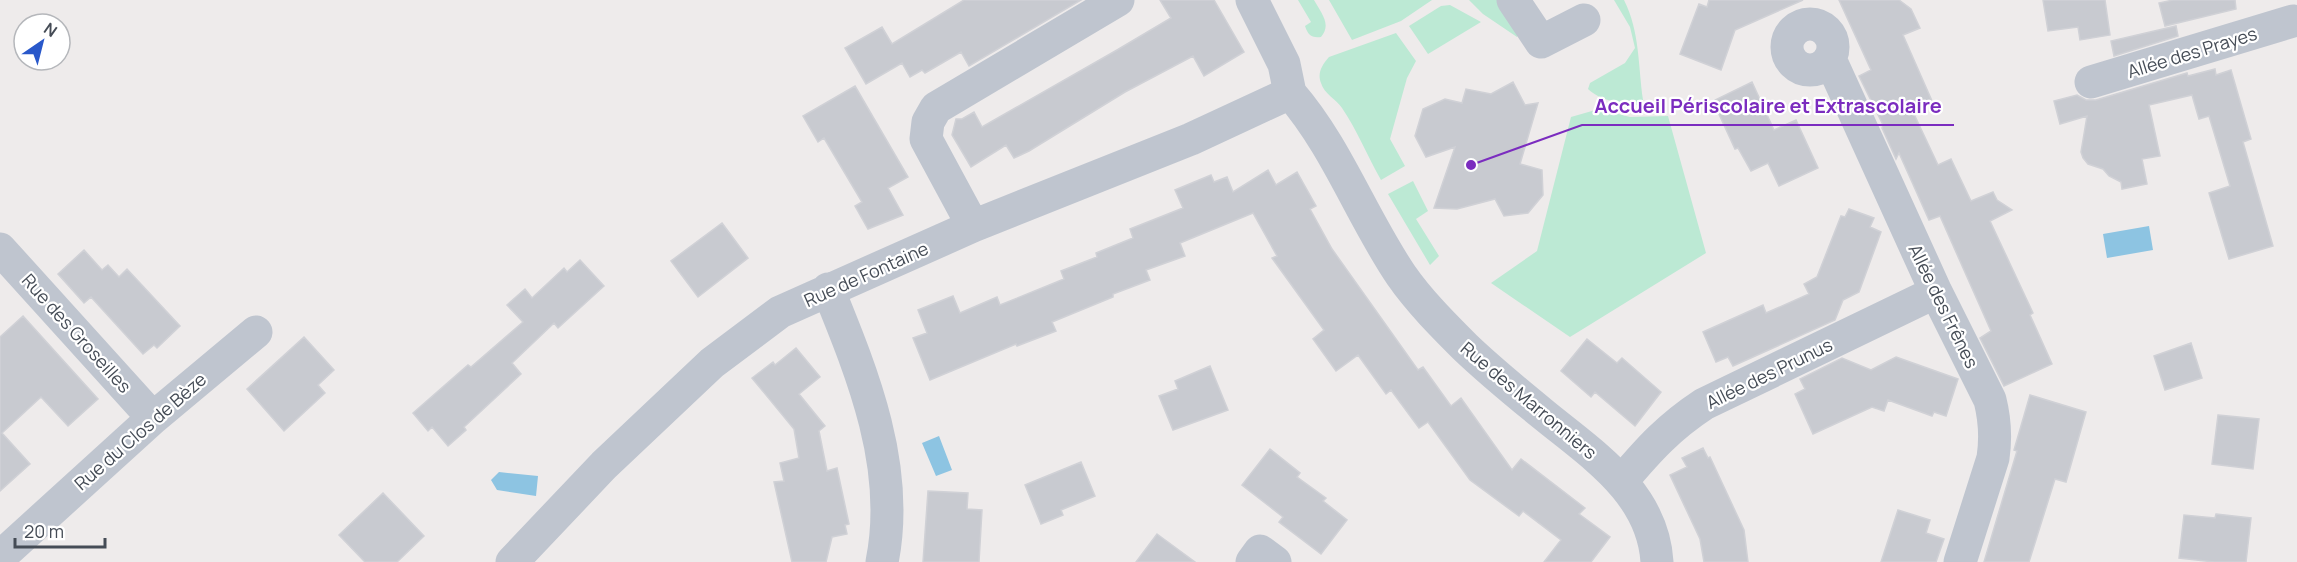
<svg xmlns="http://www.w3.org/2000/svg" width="2297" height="562" viewBox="0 0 2297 562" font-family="Manrope,sans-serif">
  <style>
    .green { fill: #bce9d4 }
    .water { fill: #8dc4e2 }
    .building { fill: #c8cad0; stroke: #d0d1d6; stroke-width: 1.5 }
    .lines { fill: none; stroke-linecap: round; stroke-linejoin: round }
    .minor { stroke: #bfc5cf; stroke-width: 33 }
    .labels { text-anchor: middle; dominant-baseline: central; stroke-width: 4.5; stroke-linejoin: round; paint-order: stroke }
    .street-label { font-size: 18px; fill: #454c56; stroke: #fff }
    .leader { fill: none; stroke: #7b2cbf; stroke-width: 2 }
    .callout-dot { fill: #7b2cbf; stroke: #fff; stroke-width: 2 }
    .callout-label { font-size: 20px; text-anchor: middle; font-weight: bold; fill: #7b2cbf; stroke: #fff; stroke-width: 4.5; stroke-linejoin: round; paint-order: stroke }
  </style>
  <rect width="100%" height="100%" fill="#eeebeb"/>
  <path class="green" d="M1298,0H1314C1321,13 1332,24 1321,37C1311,38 1308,35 1305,26L1311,22Z
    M1329,0H1432L1401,21L1352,40Z
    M1469,0H1497L1519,34L1517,37L1483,14Z
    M1614,0H1624C1640,32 1638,65 1643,100L1638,105C1623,105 1599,100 1588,89L1590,83L1625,63L1635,48L1630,27Z
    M1450,5L1481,22L1428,54L1409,26L1441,6Z
    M1396,33L1416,61L1407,78L1390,139L1405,166L1381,180C1368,157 1357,130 1342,108C1336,99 1324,94 1321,83C1317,73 1322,65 1329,57Z
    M1599,109L1630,117L1668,116L1706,253L1570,337L1491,283L1537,251L1571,117Z
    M1413,181L1428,211L1416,219L1439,256L1430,265L1388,194Z"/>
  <path class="water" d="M2149,226L2153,250L2107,258L2103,234Z
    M939,436L952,470L936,476L922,443Z
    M499,472L538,476L536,496L497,490L491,480Z"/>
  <path class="building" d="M964,0H1081L969,66L961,52L925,73L922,70L910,77L902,63L866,84L845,48L882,27L892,44Z
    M1160,0H1214L1244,52L1204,76L1193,56L1125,92L1029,151L1014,158L1006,145L971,167L952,135L956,119H962L974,112L982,127L1117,50L1171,18Z
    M1709,0H1803L1735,30L1721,70L1680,54L1699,4L1707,7Z
    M1839,0H1899L1911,9L1920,28L1903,35L1932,101L1916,109L1914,114L1938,165L1951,159L1971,201L1993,192L1997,200L2012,210L1990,221L2033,313L2030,315L2052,364L2004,386L1980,338L1991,331L1940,216L1929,220L1899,153L1896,159L1882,128L1883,125L1859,76L1871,70Z
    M2043,0H2105L2110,35L2080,40L2078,27L2048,31Z
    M2173,0H2235L2236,9L2165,26L2159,3Z
    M2176,26L2178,36L2114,56L2111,41Z
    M2215,69L2216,75L2231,70L2251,139L2243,142L2273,246L2229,259L2209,193L2230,186L2209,116L2199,119L2192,95L2149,105L2160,156L2142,159L2147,184L2122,189L2121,182L2109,176L2103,169L2088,164L2083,158L2081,152L2087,116L2060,124L2054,101L2077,95L2086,100H2096L2187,73L2188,76Z
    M1513,82L1525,105L1538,103L1520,164L1542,170L1543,195L1528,213L1504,216L1495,199L1457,209L1434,208L1455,147L1426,157L1415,136L1423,109L1445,99L1462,103L1466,89L1491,94Z
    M1752,82L1774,130L1796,120L1818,168L1779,186L1768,163L1751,171L1738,148L1735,149L1713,101Z
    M855,86L908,177L888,188L903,215L868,229L855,206L862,202L824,138L818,142L803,116Z
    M1268,170L1276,185L1297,172L1316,206L1310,209L1332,249L1418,370L1423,367L1451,406L1461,398L1512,470L1521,459L1585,508L1579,514L1610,537L1591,562H1544L1561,540L1523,511L1519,516L1470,480L1428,422L1419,428L1391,390L1386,394L1358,355L1336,371L1313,339L1324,330L1272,258L1277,256L1253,213L1180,243L1185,256L1146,270L1150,280L1113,294V297L1052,322L1056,331L1017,346L1016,344L930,380L913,338L927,333L918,310L953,296L960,313L997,297L1000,305L1064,279L1061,271L1097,257L1096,253L1133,238L1130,229L1183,208L1175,190L1211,175L1214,182L1227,177L1233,192Z
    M1849,209L1874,218L1870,227L1881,232L1859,292L1843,300L1835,320L1733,366L1728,357L1716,362L1703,332L1763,305L1766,313L1809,294L1804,284L1817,277L1841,216L1845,217Z
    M722,223L748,258L698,297L671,261Z
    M84,250L102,270L108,265L119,277L127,269L180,326L157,348L154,345L143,354L91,297L84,303L58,274Z
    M580,260L604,286L558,328L554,323L512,363L521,374L464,427L466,430L448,446L432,427L428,431L413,413L468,365L471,367L523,322L507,305L525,289L532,298L564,268L567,272Z
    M23,316L98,399L68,426L41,397L2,433L30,464L0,491V337Z
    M304,337L334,370L318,385L325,393L284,431L247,389Z
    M1587,339L1617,363L1622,358L1661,392L1635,426L1595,392L1591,397L1561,371Z
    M2191,343L2202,378L2165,390L2154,356Z
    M796,348L820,377L799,394L825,426L819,431L827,471L837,468L849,524L845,525L847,534L832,537L826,562H792L774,482L784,481L780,463L799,458L794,429L752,378L773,362L775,365Z
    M1896,357L1958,379L1946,416L1934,412L1932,416L1888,400L1884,411L1872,407L1813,434L1795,394L1805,389L1800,379L1842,358L1871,370Z
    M1210,366L1228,410L1173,430L1159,396L1178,389L1175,381Z
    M2030,395L2086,412L2066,482L2055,479L2029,562H1984L2017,451L2014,450Z
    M2218,415L2259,419L2253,469L2212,464Z
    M1703,448L1708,458L1710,457L1744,530L1748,562H1704L1700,539L1670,475L1687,467L1682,458Z
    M1270,449L1300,473L1297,477L1326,498L1323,501L1347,520L1321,554L1279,522L1283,517L1242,485Z
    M1081,462L1095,496L1061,510L1063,515L1041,524L1025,485Z
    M928,491L968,493L967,509L982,510L979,562H923Z
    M383,493L424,536L397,562H365L339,535Z
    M1898,510L1930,520L1926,533L1944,539L1936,562H1881Z
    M2216,514L2251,518L2246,562H2214L2179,558L2184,515L2215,518Z
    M1157,534L1195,562H1136Z"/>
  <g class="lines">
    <path class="minor" d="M1252,0L1284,64L1290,93
      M1513,0L1541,42L1584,20
      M1787 47a23 23 0 1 1 46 0a23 23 0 1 1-46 0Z
      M1830,59L1936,292L1990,400C1995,420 1996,438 1993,458L1960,562
      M2091,82L2293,21
      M1290,93C1337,147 1361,216 1401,275C1419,301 1443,325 1465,347C1490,371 1517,393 1544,415C1593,455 1653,493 1657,562
      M973,226L926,139L928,122L936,108L1118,0
      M0,249L153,418
      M828,289C863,375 901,468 882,562
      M1622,481C1649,449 1669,427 1704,404L1936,292
      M0,557L153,418L256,332
      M512,562L604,465L712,363L780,312L973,226L1191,139L1290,93
      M1252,562L1260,551L1275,562"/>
  </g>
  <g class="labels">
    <g class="street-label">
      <text transform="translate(2192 52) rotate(-17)">Allée des Prayes</text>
      <text transform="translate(866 274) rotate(-24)">Rue de Fontaine</text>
      <text transform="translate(1944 306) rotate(64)">Allée des Frênes</text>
      <text transform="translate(77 333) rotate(48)">Rue des Groseilles</text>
      <text transform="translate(1769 373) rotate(-26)">Allée des Prunus</text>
      <text transform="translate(1529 400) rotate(40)">Rue des Marronniers</text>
      <text transform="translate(140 431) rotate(-41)">Rue du Clos de Bèze</text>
    </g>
  </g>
  <path class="leader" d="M1471 165L1582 125H1954"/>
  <circle class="callout-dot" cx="1471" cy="165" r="6"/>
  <g class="callout-label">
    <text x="1768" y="113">Accueil Périscolaire et Extrascolaire</text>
  </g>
  <g transform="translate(42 42) rotate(35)"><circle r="28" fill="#ffffff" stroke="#b5b7bb" stroke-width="1.5"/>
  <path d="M0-4.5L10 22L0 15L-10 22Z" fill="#2958ca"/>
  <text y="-9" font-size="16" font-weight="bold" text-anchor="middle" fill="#454c56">N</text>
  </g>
  <path d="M15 538v9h90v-9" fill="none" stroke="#454c56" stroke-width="3"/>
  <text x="24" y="538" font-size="18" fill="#454c56" stroke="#ffffff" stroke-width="4.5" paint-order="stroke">20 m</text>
</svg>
